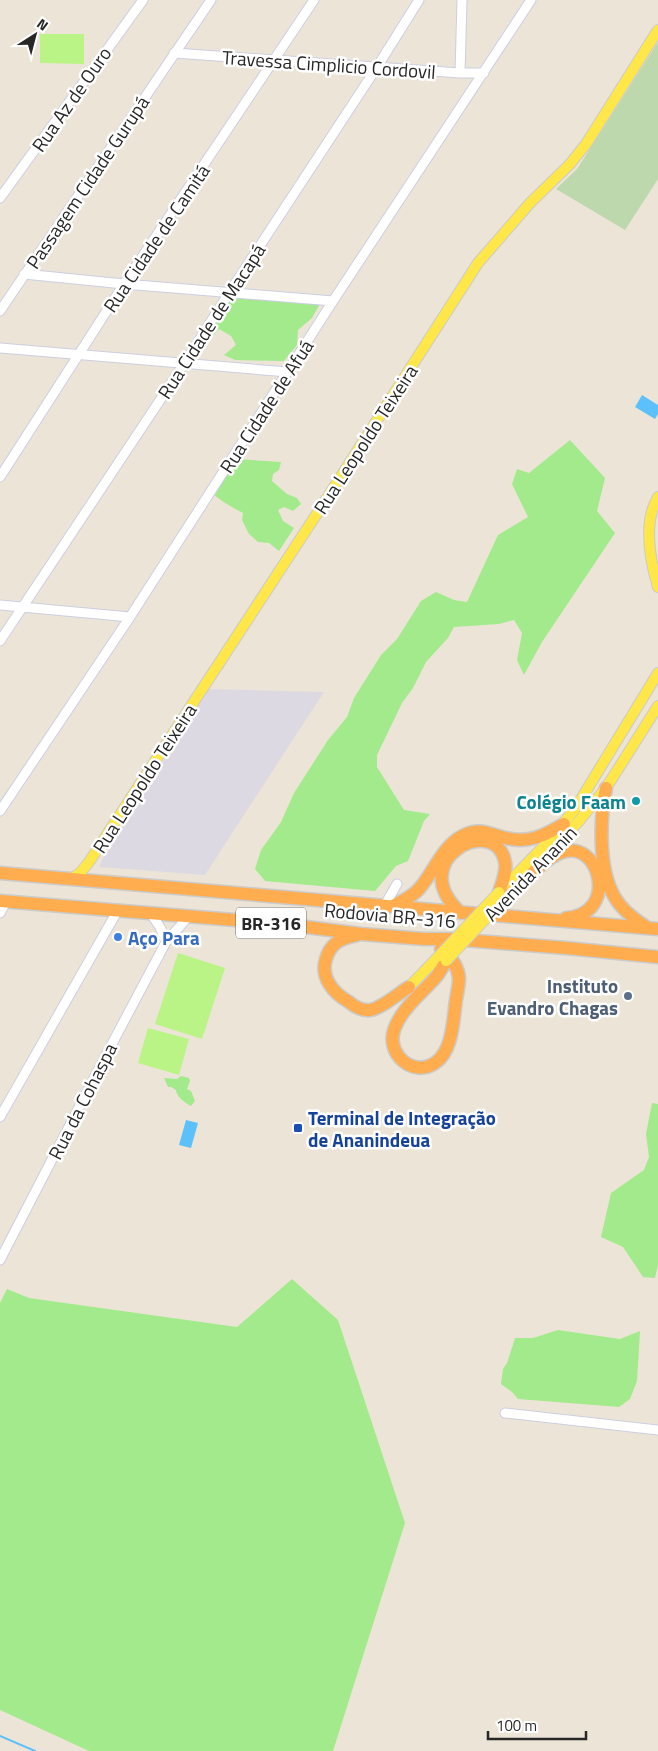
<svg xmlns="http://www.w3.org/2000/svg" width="658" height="1751" viewBox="0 0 658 1751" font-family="'Titillium Web',sans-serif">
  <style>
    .industrial { fill: #ddd9e3 }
    .green { fill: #a3ea8c }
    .cemetery { fill: #bdd8ac }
    .pitch { fill: #baf386 }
    .water { fill: #5cc1fb }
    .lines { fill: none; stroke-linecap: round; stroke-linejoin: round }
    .stream { stroke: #5cc1fb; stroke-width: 2 }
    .minor-casing { stroke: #cccee3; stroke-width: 11 }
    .major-casing { stroke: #cbcbcb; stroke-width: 12 }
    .highway-casing { stroke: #cbcbcb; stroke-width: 15 }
    .minor { stroke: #fff; stroke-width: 9 }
    .major { stroke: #ffe749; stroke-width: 10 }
    .highway { stroke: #ffad4f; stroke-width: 12 }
    .major-bridge-casing { stroke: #cbcbcb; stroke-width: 12; stroke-linecap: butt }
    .major-bridge { stroke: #ffe749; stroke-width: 10 }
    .culture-dot { fill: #0f9aa8; stroke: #fff; stroke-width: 2 }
    .shop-dot { fill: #3f7fe0; stroke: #fff; stroke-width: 2 }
    .service-dot { fill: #5c6f8a; stroke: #fff; stroke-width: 2 }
    .transit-dot { fill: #1a4fb4; stroke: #fff; stroke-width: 2 }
    .labels { text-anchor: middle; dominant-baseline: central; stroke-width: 5; stroke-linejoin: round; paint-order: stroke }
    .shield { fill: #fff; stroke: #686868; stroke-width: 1 }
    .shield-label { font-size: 18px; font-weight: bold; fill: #272727 }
    .street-label { font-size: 19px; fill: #272727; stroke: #fff }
    .culture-label { font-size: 19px; font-weight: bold; fill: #0d838f; stroke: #fff; text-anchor: end }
    .shop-label { font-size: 19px; font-weight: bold; fill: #366cbe; stroke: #fff; text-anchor: start }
    .service-label { font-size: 19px; font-weight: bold; fill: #4e5e75; stroke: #fff; text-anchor: end }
    .transit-label { font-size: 19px; font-weight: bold; fill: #164399; stroke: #fff; text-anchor: start }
  </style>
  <rect width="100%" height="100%" fill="#ece5d7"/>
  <path class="industrial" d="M208,689L324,692L205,875L99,867L102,860Z"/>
  <path class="green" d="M229,298L321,302L312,318L298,330L297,345L284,361L235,360L224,355L236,345L231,336L219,329L194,356Z
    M570,440L605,478L597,511L615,533L542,642L524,675L517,660L522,633L514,620L499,624L454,627L448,638L426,662L413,688L402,703L377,755V767L404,810L430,814L424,821L408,861L396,866L375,891L265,881L255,869L261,850L281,822L294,793L328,740L347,717L354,698L381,655L397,639L421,601L436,592L454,600L467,602L498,535L528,517L512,484L517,469L529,473Z
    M235,459L281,462L279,470L273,474L272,481L287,494L297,498L301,504L293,511L284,507L278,510L283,521L294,528L279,551L269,543L258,542L249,534L242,520L243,513C233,508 221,501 213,494Z
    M181,1076L189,1078L190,1081L187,1089L191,1091L195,1101L191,1106C185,1103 176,1096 176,1090L171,1087H168L164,1078L177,1079Z
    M652,1103L658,1104V1265L655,1278L643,1277L623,1247L601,1237L611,1193L644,1170L649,1157L646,1134Z
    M292,1279L338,1320L405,1523L333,1751H89L0,1710V1303L7,1289L29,1298L237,1327Z
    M558,1330L620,1339L640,1331L637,1381L630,1399L619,1407L518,1399L512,1392L501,1384L503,1369L507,1363L515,1338H533Z"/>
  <path class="cemetery" d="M658,42V179L625,230L556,189L577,169Z"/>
  <path class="pitch" d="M40,34H84V64L40,63Z
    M178,953L225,968L202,1039L155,1024Z
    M148,1028L189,1039L179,1075L138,1063Z"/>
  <path class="water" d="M642,395L658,405V414L655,419L635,407Z
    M186,1120L198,1123L191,1148L179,1145Z"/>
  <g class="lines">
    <path class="stream" d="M0,1736L35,1751"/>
    <g class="minor-casing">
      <path id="minor" d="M174,53L460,73H484
        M460,73L462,0
        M0,198L143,0
        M24,274L124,284L333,301
        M0,311L211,0
        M0,348L288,372
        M0,477L124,284L314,0
        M0,605L130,617
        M0,641L184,364L229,293L377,67L419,0
        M0,811L130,617L333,301L531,0
        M385,905L397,884
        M0,913L6,902
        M151,914L160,927L166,942
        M0,1117L118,910
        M0,1260L105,1057L166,942L188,917
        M505,1413L658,1430"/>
    </g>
    <g class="major-casing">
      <path id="major" d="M658,497C643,522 650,560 658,587
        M541,861L579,821L606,788L658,706
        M71,879L80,873L89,862L318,512L478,263L530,203L570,164L586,144L658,30
        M501,890L545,845L575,809L658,673
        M409,987L439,956"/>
    </g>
    <g class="highway-casing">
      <path id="highway" d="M606,788C600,818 598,868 614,896C621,909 635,920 648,928
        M0,873L658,929
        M506,897C525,884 539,862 560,853C600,836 620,915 566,918
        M0,901L283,924L361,934L424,939H451L566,948L658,957
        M393,906C402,901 412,897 419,889C435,871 443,842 469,833C482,828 494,836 506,838C529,844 545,835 564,824
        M461,913C402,860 496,812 505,862C507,872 502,883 499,892
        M357,935C350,937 342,938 336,943C331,947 328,952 326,959C320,977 333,993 349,1002C355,1007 362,1011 370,1010C380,1009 399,993 409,987
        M441,949C450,956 458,966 459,978C459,985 457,993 456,1000C453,1020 453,1051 435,1063C413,1078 386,1054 394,1030C401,1009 421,994 436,977C440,972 443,966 446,961"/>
    </g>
    <use href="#minor" class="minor"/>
    <use href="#major" class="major"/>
    <use href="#highway" class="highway"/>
    <g class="major-bridge-casing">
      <path id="major-bridge" d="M439,956L499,892
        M446,961L506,897"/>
    </g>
    <use href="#major-bridge" class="major-bridge"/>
  </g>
  <circle class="culture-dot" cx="636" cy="801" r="5"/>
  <circle class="shop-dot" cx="118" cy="937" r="5"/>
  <circle class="service-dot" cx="628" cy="996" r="5"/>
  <rect class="transit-dot" x="293" y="1123" width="10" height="10" rx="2.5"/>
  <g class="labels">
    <rect class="shield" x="236" y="907.5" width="70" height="31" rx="4"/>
    <g class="shield-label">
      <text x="271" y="923">BR-316</text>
    </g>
    <g class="street-label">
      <text transform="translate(329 64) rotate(4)">Travessa Cimplicio Cordovil</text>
      <text transform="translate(71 99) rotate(-55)">Rua Az de Ouro</text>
      <text transform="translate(87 182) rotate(-56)">Passagem Cidade Gurupá</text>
      <text transform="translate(156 238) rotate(-56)">Rua Cidade de Camitá</text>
      <text transform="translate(211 321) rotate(-57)">Rua Cidade de Macapá</text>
      <text transform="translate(266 406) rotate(-57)">Rua Cidade de Afuá</text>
      <text transform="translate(365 439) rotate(-57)">Rua Leopoldo Teixeira</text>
      <text transform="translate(144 778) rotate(-57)">Rua Leopoldo Teixeira</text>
      <text transform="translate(530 873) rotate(-46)">Avenida Ananin</text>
      <text transform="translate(390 915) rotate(5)">Rodovia BR-316</text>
      <text transform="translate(82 1101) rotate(-63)">Rua da Cohaspa</text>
    </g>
    <g class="culture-label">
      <text x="626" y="801">Colégio Faam</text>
    </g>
    <g class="shop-label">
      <text x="128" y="937">Aço Para</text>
    </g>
    <g class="service-label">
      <text x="618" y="985">Instituto<tspan x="618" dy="22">Evandro Chagas</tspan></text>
    </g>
    <g class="transit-label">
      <text x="308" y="1117">Terminal de Integração<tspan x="308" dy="22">de Ananindeua</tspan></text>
    </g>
  </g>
  <g transform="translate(35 35) rotate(36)" stroke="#ffffff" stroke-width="4" paint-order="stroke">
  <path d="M0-4L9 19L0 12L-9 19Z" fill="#272727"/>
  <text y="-8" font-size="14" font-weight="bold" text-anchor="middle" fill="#272727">N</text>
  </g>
  <path d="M488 1731v8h98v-8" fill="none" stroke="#272727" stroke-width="2.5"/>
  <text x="496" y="1731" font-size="15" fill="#272727" stroke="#ffffff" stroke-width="4" paint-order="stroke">100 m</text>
</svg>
